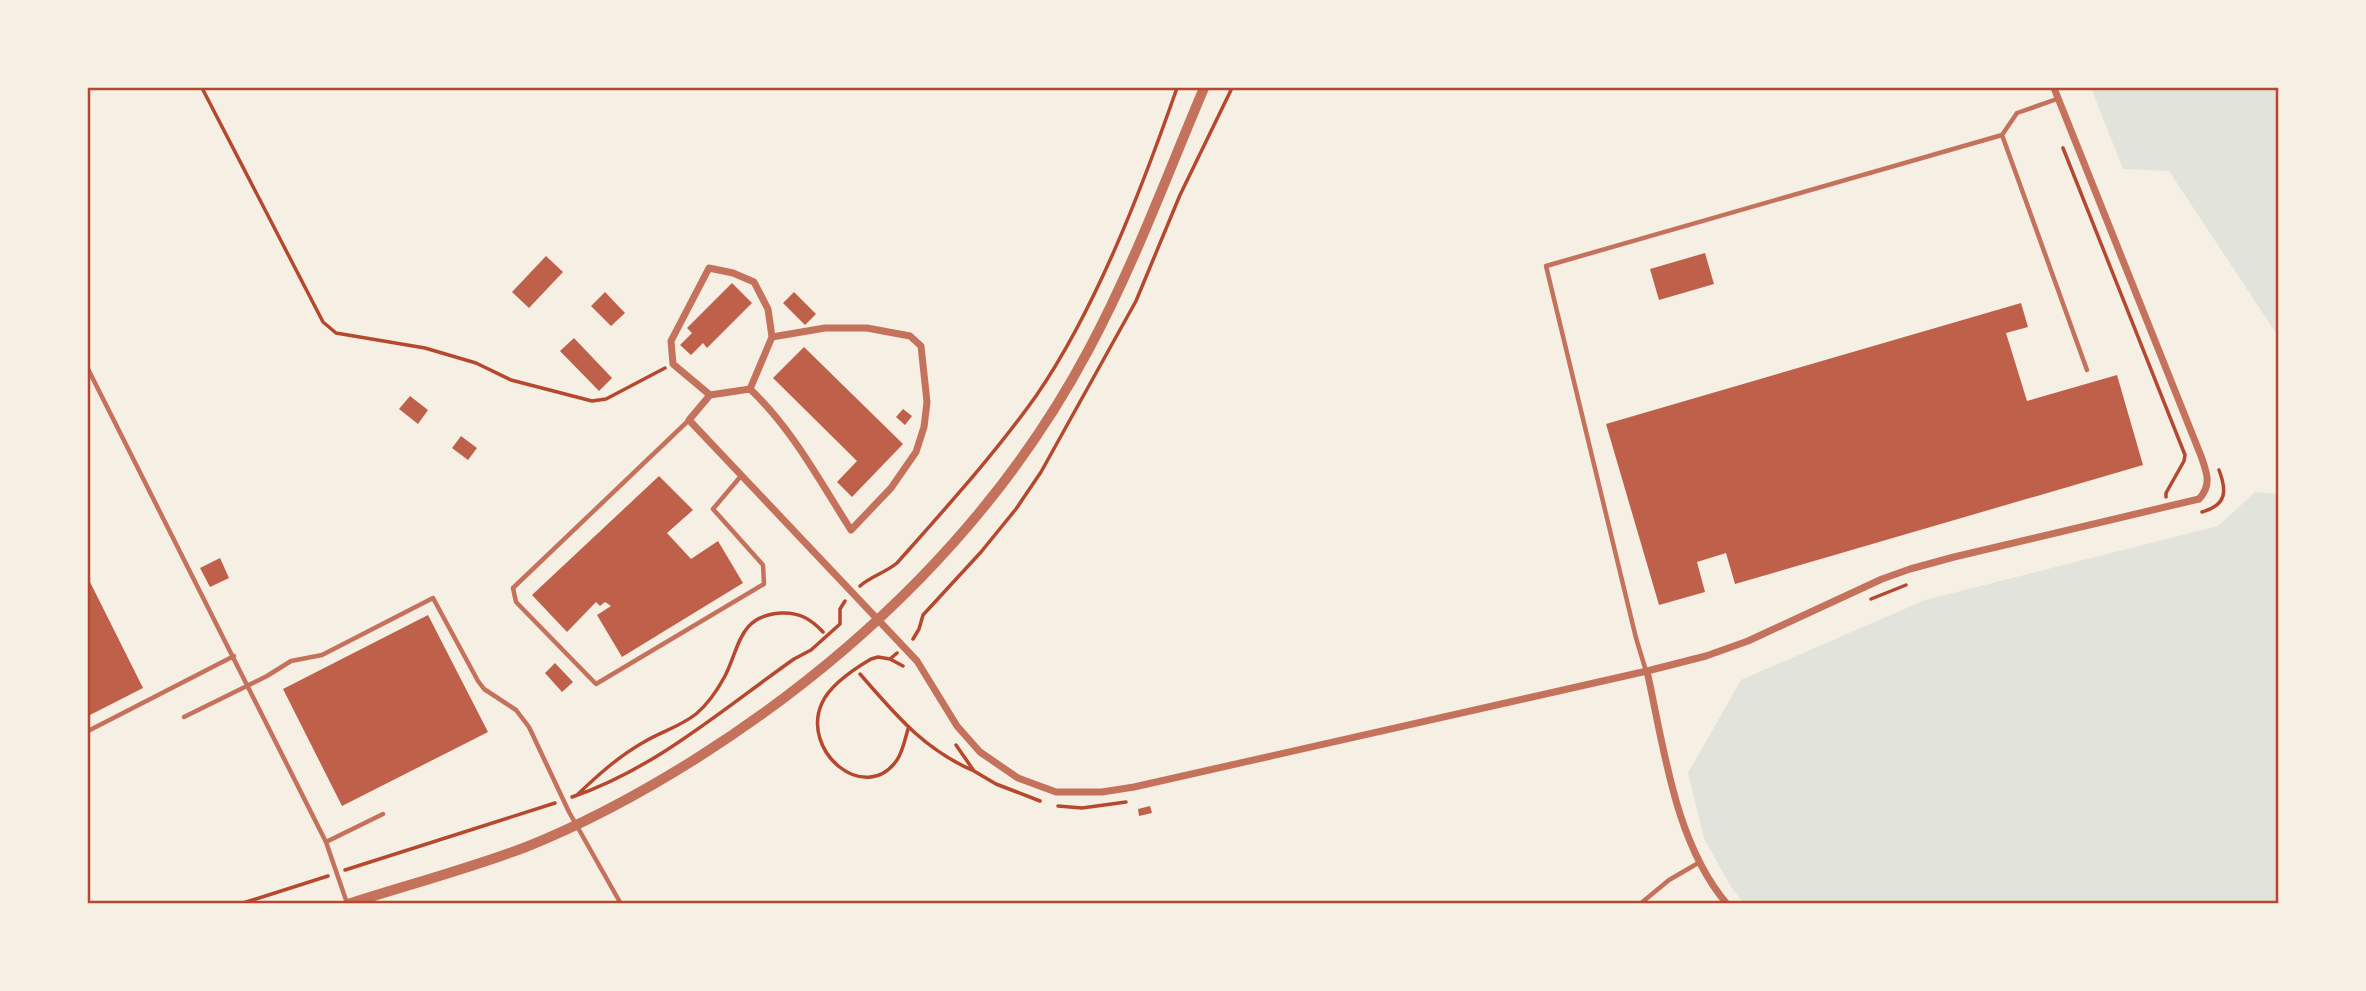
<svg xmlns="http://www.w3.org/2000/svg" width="2366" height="991" viewBox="0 0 2366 991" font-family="'Golos Text',sans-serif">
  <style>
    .green { fill: #e2e4dc }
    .building { fill: #bf614a }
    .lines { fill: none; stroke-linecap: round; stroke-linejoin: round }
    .path { stroke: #b5482f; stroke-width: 3.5 }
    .service { stroke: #c5725c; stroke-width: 4.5 }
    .minor { stroke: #c5725c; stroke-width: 7 }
    .tertiary { stroke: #c5725c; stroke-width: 10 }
    .neatline { fill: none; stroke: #b5482f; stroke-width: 2.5 }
  </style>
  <rect width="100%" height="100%" fill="#f6efe4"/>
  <path class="green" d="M2091,88H2278V336L2169,171L2123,169Z
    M2255,492L2278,494V903L1744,904L1729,884L1704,838L1688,773L1741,680L1925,600L2218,526Z"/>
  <path class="building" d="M1705,253L1714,284L1659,300L1650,269Z
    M546,256L563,272L529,308L512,292Z
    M732,283L752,303L707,348L703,343L691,355L680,345L692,333L687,328Z
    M605,292L625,313L611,326L591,306Z
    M794,292L816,314L805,325L783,303Z
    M2021,303L2028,327L2006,333L2027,401L2117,375L2143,465L1735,584L1726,553L1697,562L1705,592L1659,605L1606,424Z
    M574,338L612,378L599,391L560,351Z
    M804,347L903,444L852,497L837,482L857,461L773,378Z
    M410,396L428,410L418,424L399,409Z
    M903,409L912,416L905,425L896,417Z
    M461,436L477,448L468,460L452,448Z
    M659,476L693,510L667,533L691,559L718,541L743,583L622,657L597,615L611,606L605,602L600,606L596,602L567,632L532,595Z
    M220,558L229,578L210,587L200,568Z
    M88,578L143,688L88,716Z
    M428,615L488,732L342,806L283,689Z
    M555,663L573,682L562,692L545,673Z
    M1150,806L1152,813L1139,816L1138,809Z"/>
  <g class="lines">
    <path class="path" d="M202,88L323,322L336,333L425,348L476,363L511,380L592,401L606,399L665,368
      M2063,148L2185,455L2184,461L2166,493V497
      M2202,512C2227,505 2227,491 2219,470
      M860,586C871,576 885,573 897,563C945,509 994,455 1036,396C1096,309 1142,188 1177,88
      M1871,599L1906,585
      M913,639L919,629L923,615L981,552L1016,509L1041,472L1136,301L1180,195L1232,88
      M897,653L890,659L878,657L871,659C854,669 830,685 822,703C800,751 865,806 897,760C903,751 905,739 908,729
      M890,659L903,666
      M860,674C895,714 923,749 974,771
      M956,745L974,771L996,784L1040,801
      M577,795C598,775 619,756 644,742C661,732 681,726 696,714C708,704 718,689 725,676C740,647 738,616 781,613C799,612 811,619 823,632
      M572,797C655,769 723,709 794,659L811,650L840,624V609L845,601
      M1058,806L1082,808L1126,802
      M345,870L555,803
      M240,904L328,876"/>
    <path class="service" d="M2057,99L2017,113L2002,135L2087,370
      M88,369L326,842L347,903
      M689,420L513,588L516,602L596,684L764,584L763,565L713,509L741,476
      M1646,671L1636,638L1546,266L2002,135
      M184,717L267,676L291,661L322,655L433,598L478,681L484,689L516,710L529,727L569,812L621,904
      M88,731L234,656
      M326,842L383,814
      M1640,904L1669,880L1700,862"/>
    <path class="minor" d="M750,389L772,337L768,309L754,282L733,273L709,268L671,341L673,364L710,395L750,389C793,430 819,480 851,530L891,488L916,452L924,427L927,402L921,346L910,336L867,328H825L772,337
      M710,395L689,420L917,661L957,726L980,752L1018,778L1056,792H1102L1134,787L1647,671L1706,656L1748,641L1882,579L1910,569L1954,557L2199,499C2212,485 2207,473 2201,456L2054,88
      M1647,671C1664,748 1675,843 1727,904"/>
    <path class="tertiary" d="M348,904C407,885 468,869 526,847C586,823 643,792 697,758C858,656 999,519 1089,349C1134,265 1167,175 1204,88"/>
  </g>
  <rect width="2366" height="991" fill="none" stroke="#f6efe4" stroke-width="178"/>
  <rect x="89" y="89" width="2188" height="813" class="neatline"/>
</svg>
